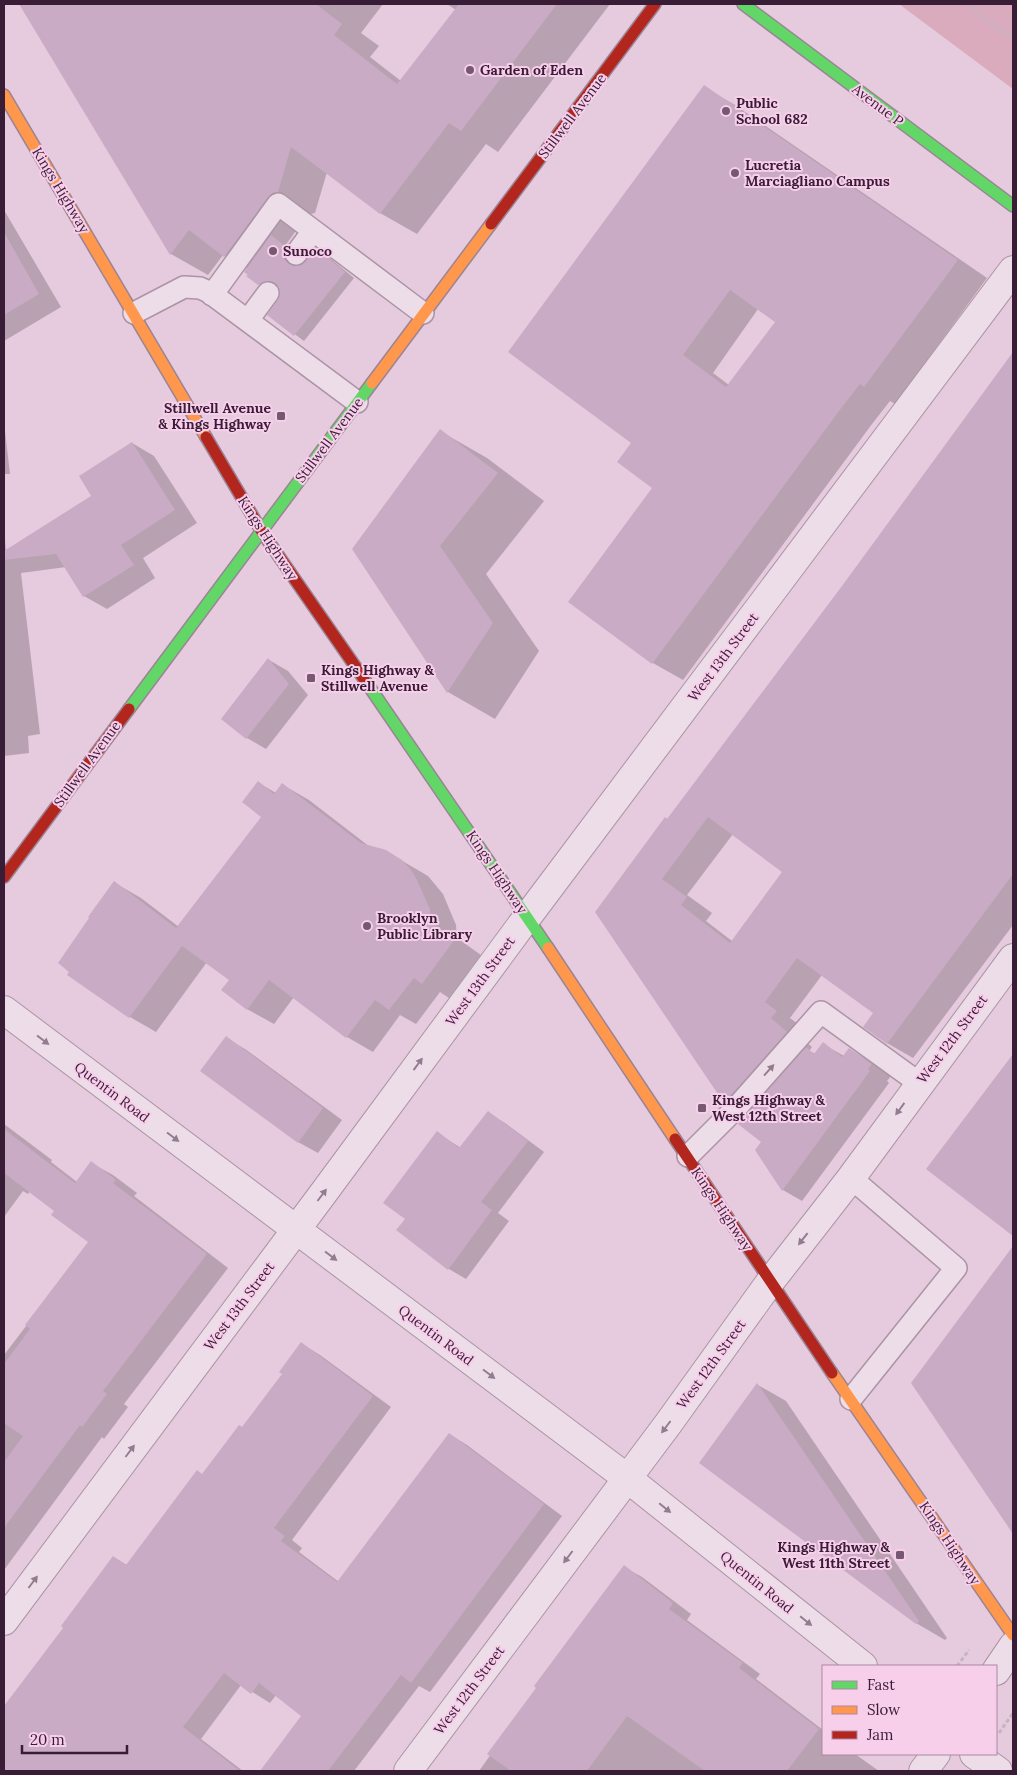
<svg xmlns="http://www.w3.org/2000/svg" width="1017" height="1775" viewBox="0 0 1017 1775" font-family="Lora,serif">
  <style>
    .green { fill: #daabbd }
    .shadow { fill: #0003; fill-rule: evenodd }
    .building { fill: #caabc5; fill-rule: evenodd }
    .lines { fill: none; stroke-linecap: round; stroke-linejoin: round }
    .lane-casing { stroke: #ab94a5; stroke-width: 24 }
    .street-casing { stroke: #ab94a5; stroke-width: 30 }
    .fast-casing { stroke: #9a8495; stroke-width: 14 }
    .slow-casing { stroke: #9a8495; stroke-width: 14 }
    .jam-casing { stroke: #9a8495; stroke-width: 14 }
    .path { stroke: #c5b4c1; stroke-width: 3; stroke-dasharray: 4 2.5; stroke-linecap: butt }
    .lane { stroke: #eddde8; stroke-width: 21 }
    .street { stroke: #eddde8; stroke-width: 28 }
    .fast { stroke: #63d668; stroke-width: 11 }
    .slow { stroke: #ff974d; stroke-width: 11 }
    .jam { stroke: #b3261e; stroke-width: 11 }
    .oneway { fill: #937c8f }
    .poi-dot { fill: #765970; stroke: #f8cfeb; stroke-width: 2 }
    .labels { text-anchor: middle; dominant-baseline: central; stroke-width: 4; stroke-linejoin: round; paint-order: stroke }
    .poi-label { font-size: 14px; font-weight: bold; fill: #391c36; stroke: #f8cfeb; text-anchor: start }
    .street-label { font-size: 14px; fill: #391c36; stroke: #f8cfeb }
  </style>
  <rect width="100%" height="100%" fill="#e6cadd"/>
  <path class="green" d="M899,4H1013V89Z"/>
  <path class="shadow" d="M20,4H383L361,33L379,46L370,57L401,81L456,10L447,4H610L498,152L486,144L417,234L380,213L327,172L315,213L310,214L305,218L285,246L295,254L293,259L296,268L302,266L316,250L326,255L354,278L304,341L269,315L282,294L279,285L272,287L268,290L259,284L248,269L223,255L208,275L171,254Z
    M704,87L735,105L987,278L895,404L890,401L872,424L683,680L653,663L654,488ZM758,309L777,322L729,385L713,373Z
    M4,210L61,307L4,341Z
    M1013,354V925L913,1058L887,1043L875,1013L822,975L790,1018L802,1027L797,1034L812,1047L809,1051L816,1054L823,1044L844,1056L849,1049L868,1060L891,1076L887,1081L889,1083L802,1201L783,1190L756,1150L763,1142L747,1115L724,1102L596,912L668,820L843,587ZM733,834L784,871L732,941L706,921L712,913L687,895Z
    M4,423L10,474H4Z
    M440,431L487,458L544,501L486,574L539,651L495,719L448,692L354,549Z
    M132,443L154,456L197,523L143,558L155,578L107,609L84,596L66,567L21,573L40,734L28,736L29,753L4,756V531L6,551L93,496Z
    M269,660L288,671L308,695L266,749L247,738L223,719Z
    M259,783L276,793L283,785L309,800L370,847L382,849L428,876L443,894L456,925L457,938L481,955L449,998L440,992L416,1024L400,1015L373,1052L347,1037L294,997L274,1024L247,1009L231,979L207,962L156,1032L130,1017L69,974L115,883L141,898L179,927L263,817Z
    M226,1038L245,1049L342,1120L318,1153L298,1142Z
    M1013,1056V1234L928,1169Z
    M488,1113L505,1123L544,1152L498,1213L509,1221L466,1279L449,1269L406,1219L437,1133L461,1148Z
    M4,1124L52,1160L51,1162L77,1182L91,1163L113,1175L137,1193L134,1196L228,1268L124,1404L128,1407L104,1439L102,1437L4,1570V1355L90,1242L55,1211L30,1191L28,1194L23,1191L4,1217Z
    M1013,1249V1531L912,1383Z
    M302,1344L320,1355L391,1407L292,1540L302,1548L299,1552L339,1582L449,1434L467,1445L562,1516L430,1692L419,1686L354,1771H261L303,1716L276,1695L270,1703L241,1685L201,1739L243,1771H4V1717L113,1557L127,1565L243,1428L284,1373Z
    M758,1385L786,1401L947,1638L945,1640L916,1623Z
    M624,1567L642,1577L691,1614L687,1620L760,1674L756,1679L823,1730V1754H855L879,1771H479Z"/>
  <path class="building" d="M19,4H316L342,24L334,35L397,84L459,4H557L461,131L449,123L380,214L291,147L278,192L273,193L268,197L224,257L189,230L170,255Z
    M704,85L958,260L864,387L860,384L842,407L652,664L568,602L652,488L617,462L631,443L508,352ZM730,290L775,322L726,387L683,355Z
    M4,232L39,294L4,315Z
    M271,235L286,247L284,253V259L289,264L295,266L301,265L316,248L345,272L294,336L267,315L278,300L280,294L279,288L275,283L269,281L263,282L258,285L246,276L248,275L244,272Z
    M1013,352V874L887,1044L863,1027L873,1013L797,958L765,1002L777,1011L771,1018L787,1032L724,1103L595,912L665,817L667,819L842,586ZM708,817L782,872L730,943L681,905L687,897L662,879Z
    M440,429L498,473L440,546L493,623L447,693L352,549Z
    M132,442L175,510L121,545L134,565L83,597L56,554L4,560V551L91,496L79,476Z
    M268,658L289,684L246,739L221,719Z
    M258,781L274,794L282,783L361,843L386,850L402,860L411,870L416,878L430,909L431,922L455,939L422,984L414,978L389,1010L375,1000L346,1038L269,980L247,1010L221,990L229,980L182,946L129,1018L67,975L69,972L58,963L89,918L88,917L114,881L176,928L261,817L242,802Z
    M226,1036L323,1108L298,1143L200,1071Z
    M823,1042L842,1057L849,1048L872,1064L868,1069L870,1071L782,1191L755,1150L761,1142L738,1124L806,1047L814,1054Z
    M1013,1054V1236L926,1169Z
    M488,1111L528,1141L481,1202L492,1210L448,1270L396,1230L405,1219L383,1203L437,1131L459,1148Z
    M4,1129L75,1183L91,1161L116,1180L113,1183L207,1254L103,1391L107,1394L82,1427L80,1425L4,1528V1462L23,1436L4,1423V1364L30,1329L25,1325L88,1242L51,1215L54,1211L4,1173Z
    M1013,1246V1534L911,1383Z
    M301,1342L373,1396L274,1528L285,1536L281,1541L337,1582L449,1433L544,1504L411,1683L401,1675L328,1771H260L301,1716L259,1683L251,1694L224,1673L183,1727L240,1771H4V1706L63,1628L61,1626L113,1556L126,1565L197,1470L202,1474L239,1425L242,1427L282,1374L279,1372Z
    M757,1383L919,1621L916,1624L699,1463Z
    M624,1565L673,1603L669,1609L743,1663L739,1668L819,1729L787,1771H705L627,1716L587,1771H511L487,1754L536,1688L534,1686Z"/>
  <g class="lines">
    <g class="lane-casing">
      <path id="lane" d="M296,254L313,231
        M212,295L278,204L423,313
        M134,313L184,287L200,288L209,292L357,402
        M248,320L268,293
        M688,1156L736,1108L821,1012L919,1083
        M851,1178L956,1268L851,1399"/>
    </g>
    <g class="street-casing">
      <path id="street" d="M4,1010L627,1478L863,1666
        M4,1621L322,1195L528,916L1013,270
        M996,1671L1013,1646
        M974,1754L998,1771
        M408,1771L668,1424L770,1282L851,1178L1013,958
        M923,1771L936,1754"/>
    </g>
    <g class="fast-casing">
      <path id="fast" d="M743,4L1013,206
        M364,679L548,948
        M129,709L372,383"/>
    </g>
    <g class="slow-casing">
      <path id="slow" d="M4,95L206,437
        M372,383L491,224
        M548,948L675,1139
        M832,1373L1013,1635"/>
    </g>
    <g class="jam-casing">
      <path id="jam" d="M491,224L655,4
        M206,437L262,532L364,679
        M4,877L129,709
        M675,1139L832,1373"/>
    </g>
    <path class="path" d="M965,4L1013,39
      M957,1666L969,1650
      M999,1733L1013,1713"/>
    <use href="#lane" class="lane"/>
    <use href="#street" class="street"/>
    <use href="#fast" class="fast"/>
    <use href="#slow" class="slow"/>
    <use href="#jam" class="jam"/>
  </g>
  <defs><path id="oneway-solid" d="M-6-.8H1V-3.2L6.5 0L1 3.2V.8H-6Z" transform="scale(1.25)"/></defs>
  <g class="oneway">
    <use href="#oneway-solid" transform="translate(43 1040) rotate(37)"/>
    <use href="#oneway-solid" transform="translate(418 1064) rotate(-54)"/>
    <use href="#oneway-solid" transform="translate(769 1070) rotate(-48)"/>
    <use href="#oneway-solid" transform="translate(900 1109) rotate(126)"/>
    <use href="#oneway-solid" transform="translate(173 1137) rotate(37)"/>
    <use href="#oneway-solid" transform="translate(322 1195) rotate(-53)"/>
    <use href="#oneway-solid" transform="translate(803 1239) rotate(128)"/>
    <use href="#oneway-solid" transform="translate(331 1256) rotate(37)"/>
    <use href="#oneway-solid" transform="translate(489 1374) rotate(37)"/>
    <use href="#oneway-solid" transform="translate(666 1427) rotate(127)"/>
    <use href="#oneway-solid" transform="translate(130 1451) rotate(-53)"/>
    <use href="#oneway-solid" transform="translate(665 1508) rotate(39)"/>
    <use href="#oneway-solid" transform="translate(568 1557) rotate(127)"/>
    <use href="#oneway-solid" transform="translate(33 1582) rotate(-53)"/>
    <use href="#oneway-solid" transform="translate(806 1621) rotate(39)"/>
  </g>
  <g class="poi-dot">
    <circle cx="470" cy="70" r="5"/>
    <circle cx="726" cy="111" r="5"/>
    <circle cx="735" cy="173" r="5"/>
    <circle cx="273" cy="251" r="5"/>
    <rect x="276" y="411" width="10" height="10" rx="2.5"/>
    <rect x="306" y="673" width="10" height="10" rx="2.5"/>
    <circle cx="367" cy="926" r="5"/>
    <rect x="697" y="1103" width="10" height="10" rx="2.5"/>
    <rect x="895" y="1550" width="10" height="10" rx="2.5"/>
  </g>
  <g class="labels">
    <g class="poi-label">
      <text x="480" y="70">Garden of Eden</text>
      <text x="736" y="103">Public<tspan x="736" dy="16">School 682</tspan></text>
      <text x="745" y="165">Lucretia<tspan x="745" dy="16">Marciagliano Campus</tspan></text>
      <text x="283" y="251">Sunoco</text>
      <text x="271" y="408" text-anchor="end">Stillwell Avenue<tspan x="271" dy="16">&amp; Kings Highway</tspan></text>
      <text x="321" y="670">Kings Highway &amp;<tspan x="321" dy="16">Stillwell Avenue</tspan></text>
      <text x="377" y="918">Brooklyn<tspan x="377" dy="16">Public Library</tspan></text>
      <text x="712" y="1100">Kings Highway &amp;<tspan x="712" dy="16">West 12th Street</tspan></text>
      <text x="890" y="1547" text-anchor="end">Kings Highway &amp;<tspan x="890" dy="16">West 11th Street</tspan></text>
    </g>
    <g class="street-label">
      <text transform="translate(878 105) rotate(37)">Avenue P</text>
      <text transform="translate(572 116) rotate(-53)">Stillwell Avenue</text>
      <text transform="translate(61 190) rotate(59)">Kings Highway</text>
      <text transform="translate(329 440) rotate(-53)">Stillwell Avenue</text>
      <text transform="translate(268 538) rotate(57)">Kings Highway</text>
      <text transform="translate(723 657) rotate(-53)">West 13th Street</text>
      <text transform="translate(87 764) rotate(-54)">Stillwell Avenue</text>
      <text transform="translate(497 872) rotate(56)">Kings Highway</text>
      <text transform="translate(480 981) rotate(-54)">West 13th Street</text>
      <text transform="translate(952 1039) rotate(-53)">West 12th Street</text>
      <text transform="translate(112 1092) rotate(37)">Quentin Road</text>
      <text transform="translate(722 1209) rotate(56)">Kings Highway</text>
      <text transform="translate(239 1306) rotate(-53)">West 13th Street</text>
      <text transform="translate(436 1335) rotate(37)">Quentin Road</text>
      <text transform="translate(711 1364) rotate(-54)">West 12th Street</text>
      <text transform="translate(950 1543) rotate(56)">Kings Highway</text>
      <text transform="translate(757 1582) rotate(39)">Quentin Road</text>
      <text transform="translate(469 1690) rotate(-53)">West 12th Street</text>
    </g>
  </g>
  <rect width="1017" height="1775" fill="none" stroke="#391c36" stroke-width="10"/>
  <rect x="822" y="1665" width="175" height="90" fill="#f8cfeb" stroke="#ac87a3"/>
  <rect x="832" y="1681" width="25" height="8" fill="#63d668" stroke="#ac87a3"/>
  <text x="867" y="1690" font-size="15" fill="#391c36">Fast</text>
  <rect x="832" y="1706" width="25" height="8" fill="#ff974d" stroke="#ac87a3"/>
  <text x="867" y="1715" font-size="15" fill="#391c36">Slow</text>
  <rect x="832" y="1731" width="25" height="8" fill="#b3261e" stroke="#ac87a3"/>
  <text x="867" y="1740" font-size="15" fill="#391c36">Jam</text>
  <path d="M22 1745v8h105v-8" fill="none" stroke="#391c36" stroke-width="2.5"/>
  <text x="30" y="1745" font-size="15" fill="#391c36" stroke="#f8cfeb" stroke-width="4" paint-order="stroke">20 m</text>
</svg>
